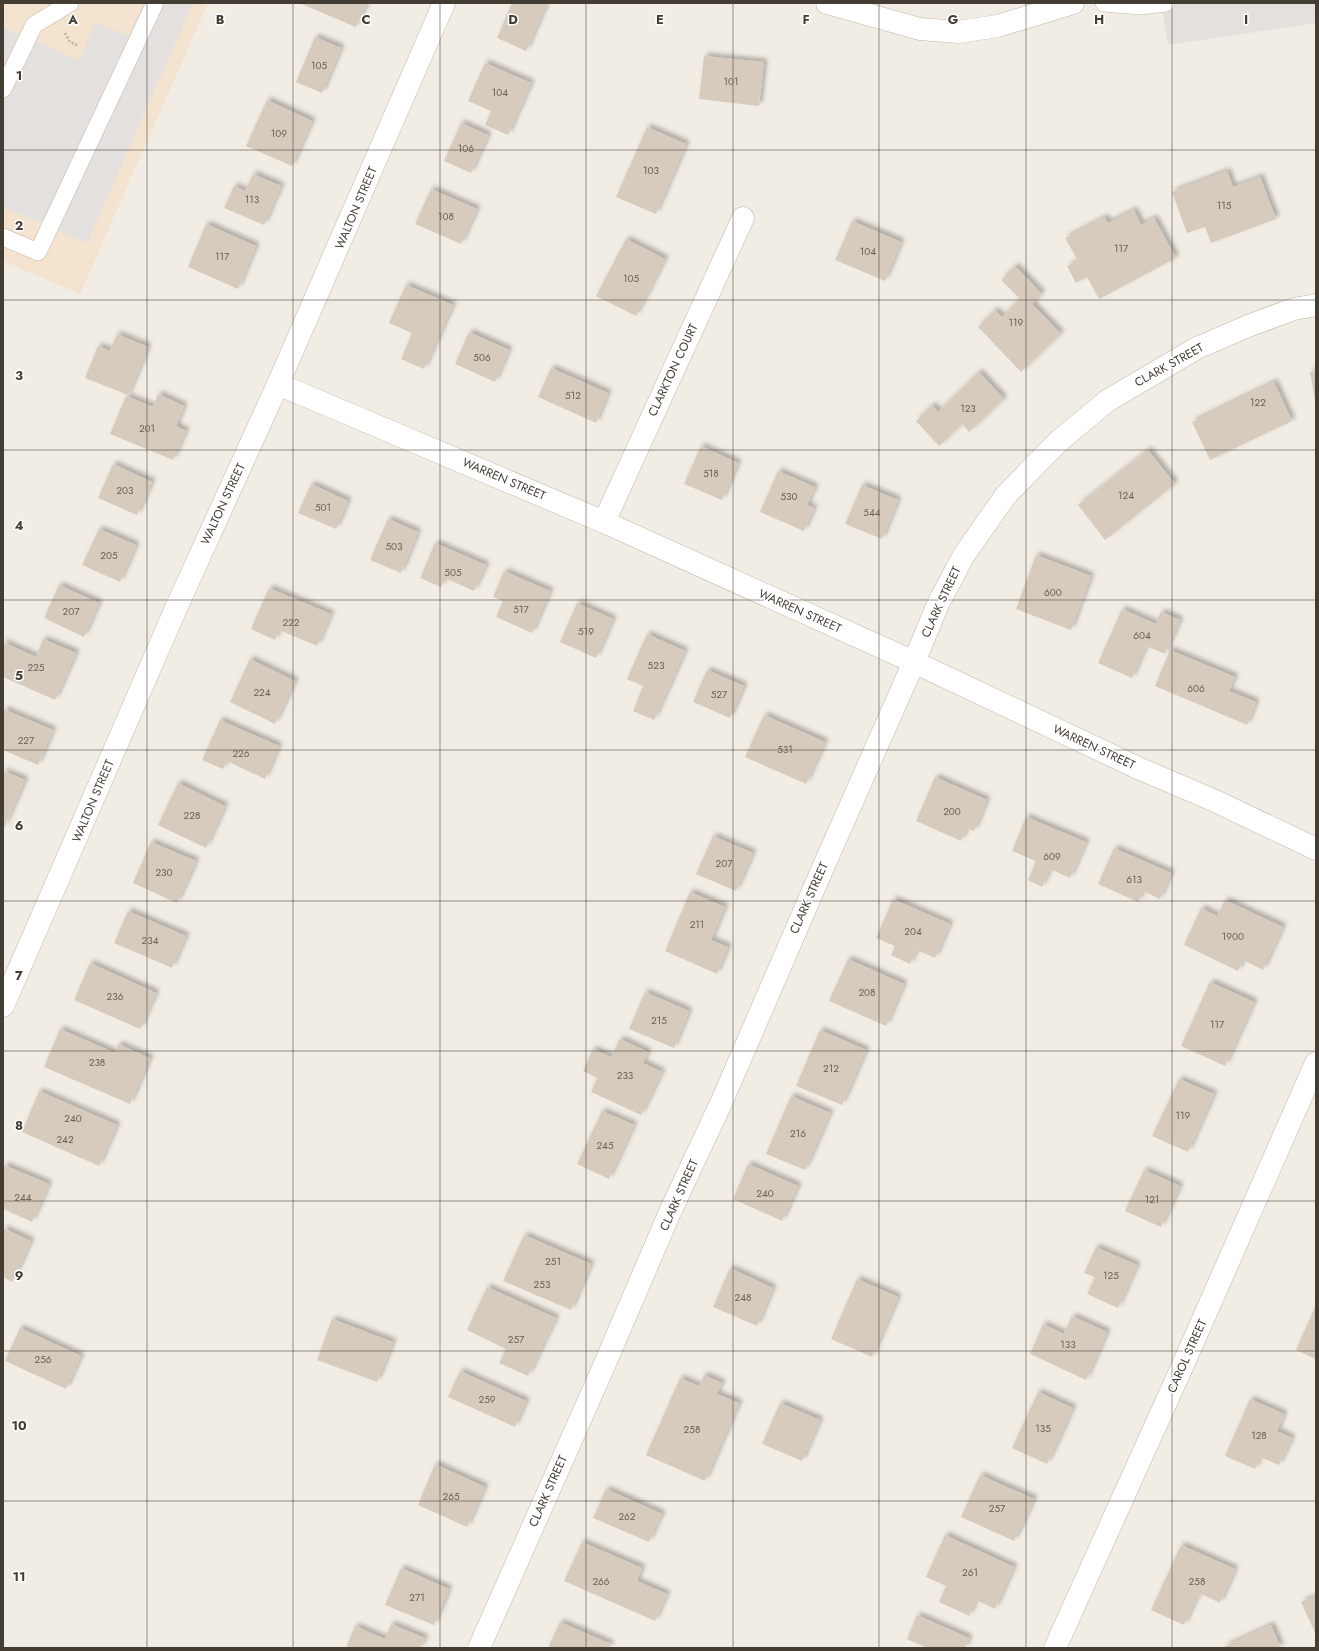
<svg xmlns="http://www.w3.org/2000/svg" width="1319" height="1651" viewBox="0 0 1319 1651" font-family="Jost,sans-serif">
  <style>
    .commercial { fill: #f4e3cf }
    .parking { fill: #e3e0dd }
    .building { fill: #d7cbbd; filter: url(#shadow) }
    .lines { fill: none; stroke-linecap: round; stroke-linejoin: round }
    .service-casing { stroke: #c0b7aa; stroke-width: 18 }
    .minor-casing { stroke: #c0b7aa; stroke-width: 23 }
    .path { stroke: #bfb098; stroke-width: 2.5; stroke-dasharray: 2 2; stroke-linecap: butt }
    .service { stroke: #fff; stroke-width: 17 }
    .minor { stroke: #fff; stroke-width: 22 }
    .grid { fill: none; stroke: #443d34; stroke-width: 1; stroke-opacity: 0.55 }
    .labels { text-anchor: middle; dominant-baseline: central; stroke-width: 3; stroke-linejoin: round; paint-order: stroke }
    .number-label { font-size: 10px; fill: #696056 }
    .street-label { font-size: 12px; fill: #443d34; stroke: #fff }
    .grid-label { font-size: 13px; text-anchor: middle; font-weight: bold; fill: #443d34; stroke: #fff; stroke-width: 3; stroke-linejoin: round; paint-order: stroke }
  </style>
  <defs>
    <filter id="shadow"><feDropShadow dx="3.5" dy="-3.5" stdDeviation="2" flood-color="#0004"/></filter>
  </defs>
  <rect width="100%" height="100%" fill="#f2ede4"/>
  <path class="commercial" d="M3,3H208L80,294L3,261Z"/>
  <path class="parking" d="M144,3H193L87,243L3,207V27L79,60L96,22L129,36Z
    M1169,3H1316V23L1168,45L1161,4Z"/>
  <path class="building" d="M299,3H367L356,27Z
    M512,3H547L526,51L497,38Z
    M315,37L341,48L322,93L296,82Z
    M704,56L764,62L759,106L699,99Z
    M485,63L531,83L508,135L485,125L491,111L468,101Z
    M267,100L312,121L292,166L246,146Z
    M461,123L488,135L471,173L444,161Z
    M647,127L686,144L656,214L616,197Z
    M1227,171L1233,187L1260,177L1276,219L1211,243L1205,227L1187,233L1172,192Z
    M253,174L281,186L264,225L224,208L234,186L245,191Z
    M431,189L477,209L461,244L415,224Z
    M1134,210L1141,225L1154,218L1176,258L1099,299L1087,277L1076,283L1067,266L1078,261L1065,238L1105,217L1108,223Z
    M852,221L901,242L885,281L835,260Z
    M206,224L256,246L238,289L188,267Z
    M626,239L665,259L636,316L596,296Z
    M1015,266L1042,294L1032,304L1061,334L1021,372L978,327L995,310L1002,317L1020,299L1001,280Z
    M406,285L453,305L424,369L401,359L412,333L389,323Z
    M469,332L509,350L495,382L455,364Z
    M117,334L148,347L128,395L85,378L98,346L110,351Z
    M551,368L608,393L596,423L538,397Z
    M1316,371V401H1315L1310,372Z
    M979,372L1004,399L969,432L962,424L939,446L916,421L932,405L938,412Z
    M1274,382L1292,421L1210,460L1192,422Z
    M158,394L184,406L176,426L186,431L173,460L110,434L126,396L153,407Z
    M701,446L738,463L722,500L684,484Z
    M1148,450L1175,484L1105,540L1078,505Z
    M113,464L152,482L137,515L98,498Z
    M778,471L815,487L807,505L814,508L804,531L760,512Z
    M311,484L348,501L336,529L298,513Z
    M862,485L898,500L882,539L845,524Z
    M388,519L418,532L401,573L370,560Z
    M99,529L136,545L120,582L82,565Z
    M435,543L486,565L474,591L445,578L441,587L420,578Z
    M1036,555L1091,576L1071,630L1016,609Z
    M504,571L550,591L532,633L496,617L503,601L493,597Z
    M59,585L99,603L84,637L44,618Z
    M269,588L331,614L317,646L279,630L275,640L251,629Z
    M577,603L613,619L596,658L560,642Z
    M1122,609L1156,624L1161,612L1180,620L1165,654L1146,646L1132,678L1098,663Z
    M647,634L685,651L654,720L633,711L643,686L627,679Z
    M43,639L76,653L55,700L3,677V642L36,657Z
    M1170,650L1235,677L1229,691L1256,702L1247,725L1155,686Z
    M250,659L295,681L275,724L230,702Z
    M707,670L744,686L730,718L693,702Z
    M3,709L53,730L38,765L3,750Z
    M764,715L825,742L806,784L745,757Z
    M220,720L279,746L265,779L227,761L223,769L202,760Z
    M3,771L25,780L3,830Z
    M935,777L987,800L974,831L967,828L961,841L916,821Z
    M178,783L225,806L206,848L158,825Z
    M1026,817L1086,842L1070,878L1050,869L1042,887L1028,880L1036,861L1012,851Z
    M713,836L753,853L736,891L696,874Z
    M151,842L196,861L177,903L133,883Z
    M1114,848L1171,873L1160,899L1143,891L1138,902L1098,884Z
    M690,892L725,907L711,940L728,947L717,974L665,951Z
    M893,899L950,924L935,958L917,950L910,964L891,955L895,946L876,938Z
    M1225,900L1283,927L1263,970L1243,960L1238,971L1184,945L1201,908L1217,916Z
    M128,911L186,936L172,968L114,943Z
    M848,959L904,984L886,1026L829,1001Z
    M90,963L156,993L140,1029L74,1000Z
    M1210,982L1254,1002L1225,1066L1181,1046Z
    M645,992L689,1011L674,1048L629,1029Z
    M60,1029L115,1053L118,1044L150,1058L130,1104L44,1067Z
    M820,1030L866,1050L842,1105L796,1086Z
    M620,1039L648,1052L643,1063L662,1072L641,1115L591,1092L597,1078L583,1071L593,1049L611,1057Z
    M1179,1079L1214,1094L1188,1152L1152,1136Z
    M39,1091L117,1125L99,1166L22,1132Z
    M791,1096L830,1113L805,1170L766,1154Z
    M602,1111L634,1125L609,1179L577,1164Z
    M748,1164L798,1186L782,1221L733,1199Z
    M4,1165L49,1184L32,1222L3,1209V1168Z
    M1144,1170L1180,1186L1161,1227L1125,1211Z
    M3,1228L31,1241L12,1282L3,1277Z
    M524,1235L591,1264L571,1310L503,1281Z
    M1096,1247L1137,1265L1118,1308L1087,1294L1095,1277L1084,1273Z
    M730,1268L773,1288L757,1326L713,1307Z
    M857,1279L898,1297L872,1357L831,1339Z
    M487,1287L556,1318L528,1376L499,1363L506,1349L467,1330Z
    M1316,1305V1359L1296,1350Z
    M1072,1316L1107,1332L1086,1380L1030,1354L1043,1324L1064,1334Z
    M332,1319L393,1342L377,1382L317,1360Z
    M20,1328L81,1356L66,1389L5,1361Z
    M460,1371L526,1401L515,1427L448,1397Z
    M704,1375L722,1383L717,1394L739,1403L705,1481L646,1455L680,1378L699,1386Z
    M1038,1392L1073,1408L1047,1464L1012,1448Z
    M1250,1399L1284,1414L1277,1431L1292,1438L1279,1465L1260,1457L1255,1469L1225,1456Z
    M780,1403L820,1420L802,1461L762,1444Z
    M435,1464L485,1487L467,1527L418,1505Z
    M980,1475L1034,1499L1014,1541L961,1517Z
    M606,1489L662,1514L649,1542L593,1518Z
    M945,1535L1014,1567L995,1609L976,1600L969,1616L939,1602L946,1586L926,1577Z
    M582,1542L642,1568L637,1581L667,1594L655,1621L564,1581Z
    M1181,1545L1235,1569L1220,1603L1199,1593L1184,1625L1151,1610Z
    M401,1568L449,1589L434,1625L385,1605Z
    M1316,1596V1635L1301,1602Z
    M917,1615L969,1638L965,1648H927L907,1639Z
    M560,1622L611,1644L609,1648H548Z
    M391,1624L425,1638L420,1648H346L355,1626L385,1639Z
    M1271,1625L1281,1648H1221Z"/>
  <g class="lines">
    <g class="service-casing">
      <path id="service" d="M1104,3L1140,6L1166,3
        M3,89L34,25L70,3
        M3,237L38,252L155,3"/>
    </g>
    <g class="minor-casing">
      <path id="minor" d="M827,3L920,29L958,32L998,26L1073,3
        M278,384L604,522L914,662L1138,768L1213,800L1316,849
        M604,522L743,218
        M3,1006L177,606L278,384L444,3
        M479,1648L600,1375L670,1212L722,1101L822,870L914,662L938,604L964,555L1006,495L1059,441L1107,401L1197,348L1248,326L1294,309L1316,305
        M1055,1648L1182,1367L1316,1063"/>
    </g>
    <path class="path" d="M65,33L70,42L77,45"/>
    <use href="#service" class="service"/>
    <use href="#minor" class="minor"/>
  </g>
  <path class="grid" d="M147,3V1648M293,3V1648M440,3V1648M586,3V1648M733,3V1648M879,3V1648M1026,3V1648M1172,3V1648M3,150H1316M3,300H1316M3,450H1316M3,600H1316M3,750H1316M3,901H1316M3,1051H1316M3,1201H1316M3,1351H1316M3,1501H1316"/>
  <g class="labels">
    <g class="number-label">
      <text x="319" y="65">105</text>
      <text x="731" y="81">101</text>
      <text x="500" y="92">104</text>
      <text x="279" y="133">109</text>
      <text x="466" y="148">106</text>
      <text x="651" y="170">103</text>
      <text x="252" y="199">113</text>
      <text x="1224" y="205">115</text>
      <text x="446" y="216">108</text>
      <text x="1121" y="248">117</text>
      <text x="868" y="251">104</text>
      <text x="222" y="256">117</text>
      <text x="631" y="278">105</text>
      <text x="1016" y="322">119</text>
      <text x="482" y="357">506</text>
      <text x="573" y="395">512</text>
      <text x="1258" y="402">122</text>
      <text x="968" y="408">123</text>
      <text x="147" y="428">201</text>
      <text x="711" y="473">518</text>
      <text x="125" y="490">203</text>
      <text x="1126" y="495">124</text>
      <text x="789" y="496">530</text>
      <text x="323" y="507">501</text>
      <text x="872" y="512">544</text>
      <text x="394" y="546">503</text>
      <text x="109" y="555">205</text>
      <text x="453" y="572">505</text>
      <text x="1053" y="592">600</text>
      <text x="521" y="609">517</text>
      <text x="71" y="611">207</text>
      <text x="291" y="622">222</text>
      <text x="586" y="631">519</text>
      <text x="1142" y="635">604</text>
      <text x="656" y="665">523</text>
      <text x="36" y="667">225</text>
      <text x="1196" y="688">606</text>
      <text x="262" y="692">224</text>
      <text x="719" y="694">527</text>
      <text x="26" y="740">227</text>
      <text x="785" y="749">531</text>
      <text x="241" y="753">226</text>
      <text x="952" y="811">200</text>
      <text x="192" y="815">228</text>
      <text x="1052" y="856">609</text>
      <text x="724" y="863">207</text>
      <text x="164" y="872">230</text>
      <text x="1134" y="879">613</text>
      <text x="697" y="924">211</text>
      <text x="913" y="931">204</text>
      <text x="1233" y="936">1900</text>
      <text x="150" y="940">234</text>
      <text x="867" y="992">208</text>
      <text x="115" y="996">236</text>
      <text x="659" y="1020">215</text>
      <text x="1217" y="1024">117</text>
      <text x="97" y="1062">238</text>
      <text x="831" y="1068">212</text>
      <text x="625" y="1075">233</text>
      <text x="1183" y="1115">119</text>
      <text x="73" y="1118">240</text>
      <text x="798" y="1133">216</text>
      <text x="65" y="1139">242</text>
      <text x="605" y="1145">245</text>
      <text x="765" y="1193">240</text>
      <text x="23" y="1197">244</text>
      <text x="1152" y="1199">121</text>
      <text x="553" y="1261">251</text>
      <text x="1111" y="1275">125</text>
      <text x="542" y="1284">253</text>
      <text x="743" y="1297">248</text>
      <text x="516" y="1339">257</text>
      <text x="1068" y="1344">133</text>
      <text x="43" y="1359">256</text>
      <text x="487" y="1399">259</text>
      <text x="1043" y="1428">135</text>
      <text x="692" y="1429">258</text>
      <text x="1259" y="1435">128</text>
      <text x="451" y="1496">265</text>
      <text x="997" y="1508">257</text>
      <text x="627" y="1516">262</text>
      <text x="970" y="1572">261</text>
      <text x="601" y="1581">266</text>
      <text x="1197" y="1581">258</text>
      <text x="417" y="1597">271</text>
    </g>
    <g class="street-label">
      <text transform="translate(356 208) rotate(-67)">WALTON STREET</text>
      <text transform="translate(1169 365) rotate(-29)">CLARK STREET</text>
      <text transform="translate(673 370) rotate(-65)">CLARKTON COURT</text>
      <text transform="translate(504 479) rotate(23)">WARREN STREET</text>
      <text transform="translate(223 504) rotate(-65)">WALTON STREET</text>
      <text transform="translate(941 602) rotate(-65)">CLARK STREET</text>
      <text transform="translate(800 611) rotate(24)">WARREN STREET</text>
      <text transform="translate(1094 747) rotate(25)">WARREN STREET</text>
      <text transform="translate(93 801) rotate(-67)">WALTON STREET</text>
      <text transform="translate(809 898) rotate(-66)">CLARK STREET</text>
      <text transform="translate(679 1195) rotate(-66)">CLARK STREET</text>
      <text transform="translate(1187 1356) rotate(-66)">CAROL STREET</text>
      <text transform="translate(548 1491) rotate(-66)">CLARK STREET</text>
    </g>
  </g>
  <g class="grid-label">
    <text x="73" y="24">A</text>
    <text x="220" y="24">B</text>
    <text x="366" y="24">C</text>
    <text x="513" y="24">D</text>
    <text x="660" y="24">E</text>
    <text x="806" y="24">F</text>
    <text x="953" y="24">G</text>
    <text x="1099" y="24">H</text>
    <text x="1246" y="24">I</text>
    <text x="19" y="80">1</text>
    <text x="19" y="230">2</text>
    <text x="19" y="380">3</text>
    <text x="19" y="530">4</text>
    <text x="19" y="680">5</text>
    <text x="19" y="830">6</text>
    <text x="19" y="980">7</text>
    <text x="19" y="1130">8</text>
    <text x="19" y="1280">9</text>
    <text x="19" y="1430">10</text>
    <text x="19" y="1581">11</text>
  </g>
  <rect width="1319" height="1651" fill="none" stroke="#443d34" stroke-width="8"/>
</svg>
